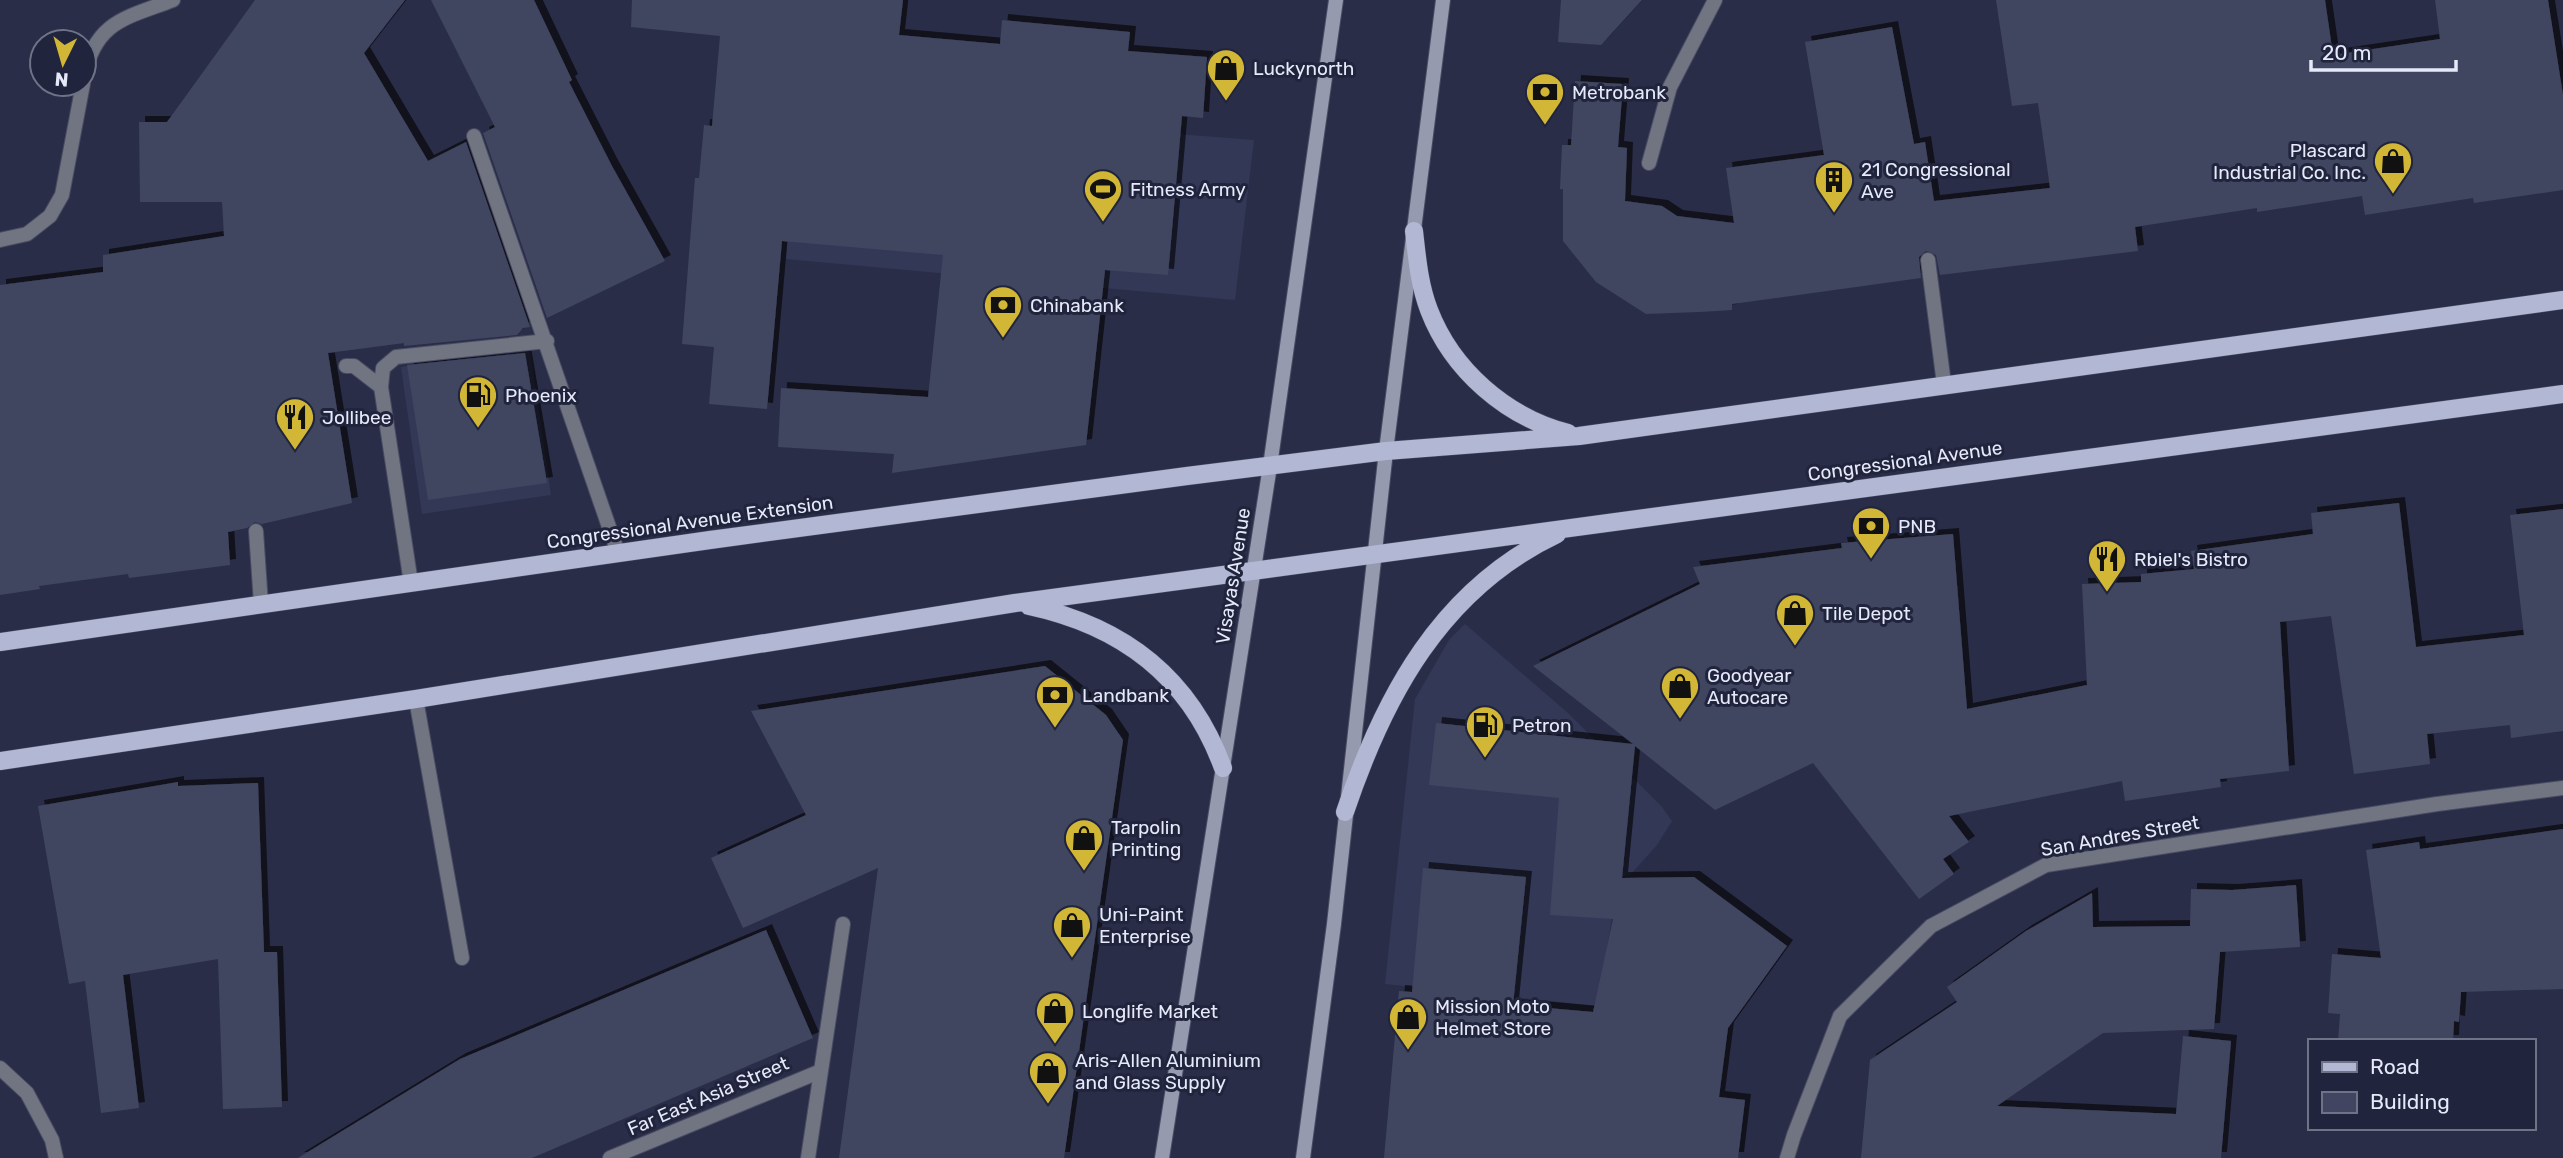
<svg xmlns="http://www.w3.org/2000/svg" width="2563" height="1158" viewBox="0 0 2563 1158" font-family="Rubik,sans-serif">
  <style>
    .built { fill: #333857 }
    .building { fill: #414561; filter: url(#shadow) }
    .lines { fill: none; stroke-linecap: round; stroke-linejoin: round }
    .lane-casing { stroke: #484b63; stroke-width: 16 }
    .street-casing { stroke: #484b63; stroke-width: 16 }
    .secondary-casing { stroke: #484b63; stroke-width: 16 }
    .primary-casing { stroke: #484b63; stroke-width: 19 }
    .lane { stroke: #717481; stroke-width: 14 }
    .street { stroke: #717481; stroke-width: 14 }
    .secondary { stroke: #969aaf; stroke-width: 14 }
    .primary { stroke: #b2b7d3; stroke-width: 18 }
    .labels { text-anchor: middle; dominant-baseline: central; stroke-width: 6; stroke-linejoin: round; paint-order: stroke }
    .poi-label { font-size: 19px; fill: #e5e9f9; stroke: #20243c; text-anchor: start }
    .street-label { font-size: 19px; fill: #e5e9f9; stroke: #20243c }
  </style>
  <defs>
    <filter id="shadow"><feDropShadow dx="6" dy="-6" stdDeviation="0" flood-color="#0009"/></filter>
  </defs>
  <rect width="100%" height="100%" fill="#2a2d47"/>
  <path class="built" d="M796,104L1254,140L1235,300L786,259Z
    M530,349L551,495L422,514L401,367Z
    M1465,624L1568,713L1662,807L1672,821L1657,845L1631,874L1618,879L1598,1006L1385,984L1415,699L1449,640Z"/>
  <path class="building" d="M255,0H405L364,53L428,161L466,142L530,327L523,328L517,335L404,346V343L328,353L352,503L262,524L255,522L247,528L228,532L230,565L129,578L128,574L39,586L40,589L0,595V285L103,272V255L224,236L222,202H140L139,122H167Z
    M431,0H534L572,80L569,82L612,166L665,261L547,318L483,133L495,127Z
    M632,0H903L899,35L1000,44L1002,20L1130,32L1128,51L1207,57L1203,118L1182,116L1168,275L1105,270L1086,445L892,473L894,454L778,447L781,388L928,397L943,255L782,241L767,409L709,404L714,347L682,344L695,178H699L704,125L712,126L720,36L631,27Z
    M1561,0H1642L1601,45L1558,42Z
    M1996,0H2325L2333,55L2440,39L2435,0H2548L2563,95V190L2474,203L2473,198L2365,215L2362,196L2257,212V208L2135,227L2138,251L1940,275L1936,255L1926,251L1919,257L1921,278L1732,304V310L1699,312L1646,314L1596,282L1563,241V189H1560L1562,145H1571L1575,81L1623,84L1618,147L1627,148L1625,201L1662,206L1677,216L1734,223L1726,168L1824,155L1805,42L1892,27L1914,144L1925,142L1934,201L2050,188L2038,103L2012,106Z
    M525,353L547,483L428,500L407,365Z
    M2399,503L2416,647L2524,635L2510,515L2563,509V731L2511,738L2510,725L2427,734L2430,764L2354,774L2331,616L2280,622L2289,771L2220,779L2221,787L2125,801L2122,781L1949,816L1969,842L1943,859L1954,874L1919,899L1813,763L1715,810L1635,746L1622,878L1694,877L1787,946L1728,1028L1719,1097L1745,1100L1738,1158H1384L1399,991L1412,992L1423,868L1526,877L1513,1005L1593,1012L1613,919L1550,915L1559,798L1429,785L1436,723L1633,744L1533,666L1700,584L1693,567L1842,548L1841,543L1953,534L1967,709L2087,685L2082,584L2141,582V574L2194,569L2191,551L2313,534L2311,513Z
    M1045,666L1106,715L1123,740L1064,1158H839L878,868L743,928L711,858L806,815L751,711Z
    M178,782V786L258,783L264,952H277L282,1107L223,1109L218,959L123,975L139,1108L101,1113L85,981L69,984L38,806Z
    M2563,829V989L2461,992L2459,1022L2454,1021L2453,1041H2338L2340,1014L2328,1013L2332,954L2381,958L2366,850L2419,842L2420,849Z
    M2296,885L2300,947L2220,952L2214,1029L2103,1033L1997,1106L2176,1114L2183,1036L2231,1041L2221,1158H1861L1870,1060L1957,1002L1947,987L2026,931L2092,893L2093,927L2190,926L2191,889L2232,890Z
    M766,930L813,1038L532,1158H298L460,1059Z"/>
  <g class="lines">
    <g class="lane-casing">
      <path id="lane" d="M474,136L618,553
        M1928,260L1944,384
        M346,366H354L381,387
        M256,531L261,604
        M411,583L381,387L383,368L396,357L547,341
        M416,699L462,958"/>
    </g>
    <g class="street-casing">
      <path id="street" d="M84,77C95,21 126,18 173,0
        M1649,163L1670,87L1715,0
        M0,240L27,234L50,216L62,195L83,84
        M0,1068L27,1093L52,1140L56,1158
        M610,1158L821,1071
        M808,1158L843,924
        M1787,1158L1794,1135L1840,1016L1931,926L2046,865L2437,804L2563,788"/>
    </g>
    <g class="secondary-casing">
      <path id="secondary" d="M1162,1158L1270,466L1336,0
        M1303,1158L1334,924L1386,451L1443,0"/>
    </g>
    <g class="primary-casing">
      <path id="primary" d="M1414,231C1417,257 1419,284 1429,310C1452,370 1506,417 1568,433
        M1029,606C1123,626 1190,677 1223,768
        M0,642L710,540L1187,476L1386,451L1579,436L2563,300
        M0,761L416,699L1015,603L2563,394
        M1345,812C1384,696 1441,589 1557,534"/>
    </g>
    <use href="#lane" class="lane"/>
    <use href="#street" class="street"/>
    <use href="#secondary" class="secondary"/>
    <use href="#primary" class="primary"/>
  </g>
  <defs>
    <g id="shop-pin" transform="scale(2.0125)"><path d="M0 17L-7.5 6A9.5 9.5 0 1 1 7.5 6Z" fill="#d2b736" stroke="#20243c"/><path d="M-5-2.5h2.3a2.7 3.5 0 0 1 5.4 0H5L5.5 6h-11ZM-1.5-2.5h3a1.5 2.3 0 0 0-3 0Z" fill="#111"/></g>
    <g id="bank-pin" transform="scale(2.0125)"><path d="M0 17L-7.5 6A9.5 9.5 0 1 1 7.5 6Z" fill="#d2b736" stroke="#20243c"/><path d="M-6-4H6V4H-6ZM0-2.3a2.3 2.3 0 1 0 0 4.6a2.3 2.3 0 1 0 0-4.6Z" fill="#111"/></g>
    <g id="building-pin" transform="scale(2.0125)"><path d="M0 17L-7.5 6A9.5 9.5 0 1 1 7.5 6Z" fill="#d2b736" stroke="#20243c"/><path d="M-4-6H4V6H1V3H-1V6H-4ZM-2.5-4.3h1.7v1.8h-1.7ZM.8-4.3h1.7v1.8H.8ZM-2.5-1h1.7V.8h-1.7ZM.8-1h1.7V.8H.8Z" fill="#111"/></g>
    <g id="stadium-pin" transform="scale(2.0125)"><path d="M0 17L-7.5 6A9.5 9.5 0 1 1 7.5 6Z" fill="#d2b736" stroke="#20243c"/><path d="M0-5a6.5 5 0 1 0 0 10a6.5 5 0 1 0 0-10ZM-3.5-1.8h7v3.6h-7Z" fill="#111"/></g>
    <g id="fuel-pin" transform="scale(2.0125)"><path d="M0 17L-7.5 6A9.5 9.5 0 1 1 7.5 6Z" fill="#d2b736" stroke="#20243c"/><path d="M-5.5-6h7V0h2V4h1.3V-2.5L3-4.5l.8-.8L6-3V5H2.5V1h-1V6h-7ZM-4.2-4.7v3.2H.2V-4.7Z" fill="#111"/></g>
    <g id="restaurant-pin" transform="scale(2.0125)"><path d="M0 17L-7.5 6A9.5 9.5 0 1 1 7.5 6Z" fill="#d2b736" stroke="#20243c"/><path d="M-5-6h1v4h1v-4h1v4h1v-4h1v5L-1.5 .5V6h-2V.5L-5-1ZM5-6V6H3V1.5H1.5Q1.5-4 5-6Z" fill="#111"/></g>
  </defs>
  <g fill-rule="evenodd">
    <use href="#shop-pin" x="1226" y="68"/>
    <use href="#bank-pin" x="1545" y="92"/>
    <use href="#shop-pin" x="2393" y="161"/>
    <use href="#building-pin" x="1834" y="180"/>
    <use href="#stadium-pin" x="1103" y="189"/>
    <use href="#bank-pin" x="1003" y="305"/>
    <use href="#fuel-pin" x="478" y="395"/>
    <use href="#restaurant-pin" x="295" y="417"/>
    <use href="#bank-pin" x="1871" y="526"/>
    <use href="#restaurant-pin" x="2107" y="559"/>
    <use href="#shop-pin" x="1795" y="613"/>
    <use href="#shop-pin" x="1680" y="686"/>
    <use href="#bank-pin" x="1055" y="695"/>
    <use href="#fuel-pin" x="1485" y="725"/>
    <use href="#shop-pin" x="1084" y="838"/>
    <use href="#shop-pin" x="1072" y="925"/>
    <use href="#shop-pin" x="1055" y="1011"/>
    <use href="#shop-pin" x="1408" y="1017"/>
    <use href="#shop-pin" x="1048" y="1071"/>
  </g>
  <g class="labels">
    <g class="poi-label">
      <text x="1253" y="68">Luckynorth</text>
      <text x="1572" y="92">Metrobank</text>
      <text x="2366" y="150" text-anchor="end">Plascard<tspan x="2366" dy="22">Industrial Co. Inc.</tspan></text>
      <text x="1861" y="169">21 Congressional<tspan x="1861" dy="22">Ave</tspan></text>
      <text x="1130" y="189">Fitness Army</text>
      <text x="1030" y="305">Chinabank</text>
      <text x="505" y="395">Phoenix</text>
      <text x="322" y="417">Jollibee</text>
      <text x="1898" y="526">PNB</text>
      <text x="2134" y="559">Rbiel's Bistro</text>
      <text x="1822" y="613">Tile Depot</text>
      <text x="1707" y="675">Goodyear<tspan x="1707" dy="22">Autocare</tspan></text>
      <text x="1082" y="695">Landbank</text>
      <text x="1512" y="725">Petron</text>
      <text x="1111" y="827">Tarpolin<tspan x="1111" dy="22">Printing</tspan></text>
      <text x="1099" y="914">Uni-Paint<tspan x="1099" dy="22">Enterprise</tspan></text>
      <text x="1435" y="1006">Mission Moto<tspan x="1435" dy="22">Helmet Store</tspan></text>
      <text x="1082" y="1011">Longlife Market</text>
      <text x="1075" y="1060">Aris-Allen Aluminium<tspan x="1075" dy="22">and Glass Supply</tspan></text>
    </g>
    <g class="street-label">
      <text transform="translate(1905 461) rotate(-8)">Congressional Avenue</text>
      <text transform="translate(690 522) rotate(-8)">Congressional Avenue Extension</text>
      <text transform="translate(1233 576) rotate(-81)">Visayas Avenue</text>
      <text transform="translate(2120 836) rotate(-10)">San Andres Street</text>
      <text transform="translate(708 1096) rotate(-23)">Far East Asia Street</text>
    </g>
  </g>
  <rect x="2308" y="1039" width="228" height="91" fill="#20243c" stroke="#6f7388" stroke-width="2"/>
  <rect x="2322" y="1062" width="35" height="10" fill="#b2b7d3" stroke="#6f7388" stroke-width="2"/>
  <text x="2370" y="1074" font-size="21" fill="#e5e9f9">Road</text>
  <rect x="2322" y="1092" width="35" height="21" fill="#414561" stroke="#6f7388" stroke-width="2"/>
  <text x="2370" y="1109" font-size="21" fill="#e5e9f9">Building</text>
  <g transform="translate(63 63) rotate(185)"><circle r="33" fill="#20243c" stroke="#6f7388" stroke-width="2"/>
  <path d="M0-5L12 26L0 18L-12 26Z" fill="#d2b736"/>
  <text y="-10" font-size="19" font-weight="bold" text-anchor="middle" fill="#e5e9f9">N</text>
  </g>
  <path d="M2311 60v10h145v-10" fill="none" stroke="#e5e9f9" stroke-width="3.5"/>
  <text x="2322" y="60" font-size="21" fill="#e5e9f9" stroke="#20243c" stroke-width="5" paint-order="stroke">20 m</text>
</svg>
